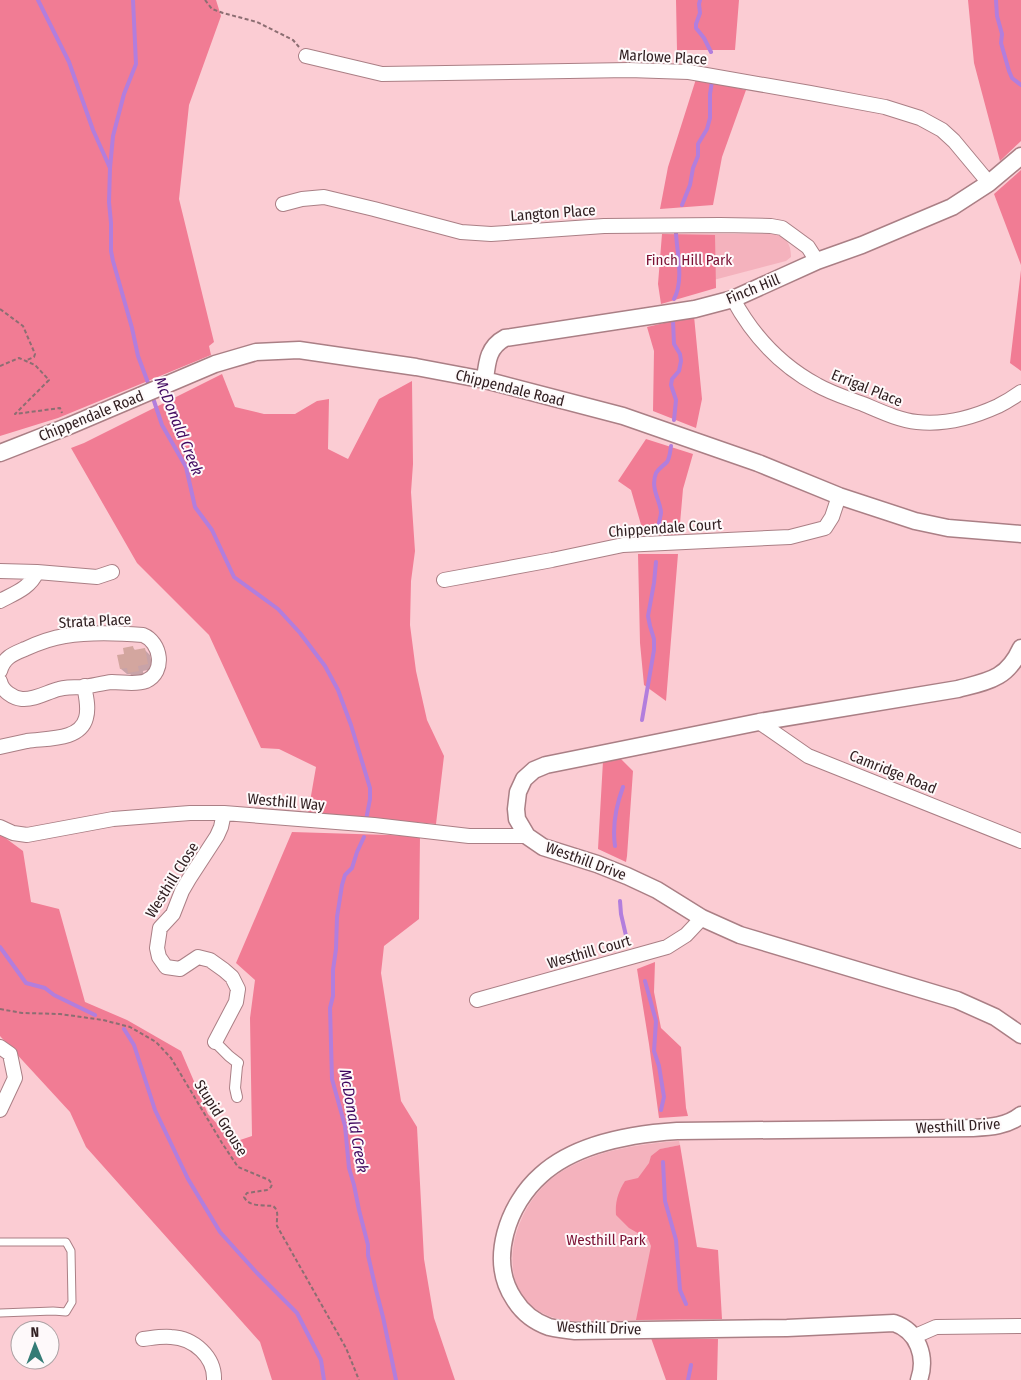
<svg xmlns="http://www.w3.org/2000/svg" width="1021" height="1380" viewBox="0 0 1021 1380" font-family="'Fira Sans Condensed',sans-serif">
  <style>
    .green { fill: #f4b2bd }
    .forest { fill: #f17c94 }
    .shadow { fill: #0003 }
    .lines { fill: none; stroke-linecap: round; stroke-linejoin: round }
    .stream { stroke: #b27edd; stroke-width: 4 }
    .building { fill: #d3a69f }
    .service-casing { stroke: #aa7f85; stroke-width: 9 }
    .pedestrian-casing { stroke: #aa7f85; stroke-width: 12 }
    .minor-casing { stroke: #aa7f85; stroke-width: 16 }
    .tertiary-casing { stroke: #aa7f85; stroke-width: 19 }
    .path { stroke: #8c6e72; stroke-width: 2; stroke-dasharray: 4 2.5; stroke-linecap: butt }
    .service { stroke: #fff; stroke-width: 7 }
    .pedestrian { stroke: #fff; stroke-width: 10 }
    .minor { stroke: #fff; stroke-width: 14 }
    .tertiary { stroke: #fff; stroke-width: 16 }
    .labels { text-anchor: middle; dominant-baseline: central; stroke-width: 4; stroke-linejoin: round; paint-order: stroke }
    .street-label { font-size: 15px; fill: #312022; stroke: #fef9fa }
    .park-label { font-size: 15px; fill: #7c1235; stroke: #fef9fa }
    .water-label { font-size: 16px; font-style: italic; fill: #40075f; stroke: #fef9fa }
  </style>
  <rect width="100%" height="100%" fill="#fbccd3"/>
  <path class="green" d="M662,234H776C787,239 791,244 791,257L786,261L664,293Z
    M679,1141L680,1145L661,1149L690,1236L722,1319L571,1321C488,1313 503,1215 555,1176C590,1151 637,1144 679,1141Z"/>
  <path class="forest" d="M0,0H216L221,16L189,105L179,199L214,342L209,346L211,355L58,418L0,436Z
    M676,0H739L735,50H677Z
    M968,0H1021V141L1000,161L974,63Z
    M696,79L746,90L722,157L713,205L660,209L668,167Z
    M1021,170V265L994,194Z
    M662,234L715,235L716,288L661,304L658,284Z
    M1021,270V371L1010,363Z
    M694,316L702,399L696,428L653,411L654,351L647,327Z
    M222,374L235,407L264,414H295L317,401L329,399L328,449L348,459L379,399L412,381L413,464L411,492L415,551L411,581L410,625L416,671L427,720L444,756L436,824L308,813L316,767L279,749L261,748L209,635L137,563L71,448L84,443Z
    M646,439L693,454L683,489L679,535H644L631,490L618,481Z
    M638,554H678L666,701L644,685L640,643Z
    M620,758L633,771L627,856L626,862L598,849L603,761Z
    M292,832L420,836L419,919L384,946L381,973L401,1101L417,1127L424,1259L434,1318L455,1380H272L260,1342L86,1147L70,1112L0,1036V834L23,851L31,902L59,909L85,1002L127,1020L181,1051L208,1114L234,1142L252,1136L250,1018L255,980L236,963Z
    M655,962L654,992L661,1028L681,1047L686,1108L688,1116L659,1118L649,1044L637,969Z
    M680,1145L697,1247L718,1250L722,1319L636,1320L651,1246L648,1239L629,1228L616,1215C615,1202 618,1192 625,1181L638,1178L649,1163L651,1156L660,1149Z
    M651,1338L718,1339L717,1380H666Z"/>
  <path class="shadow" d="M132,647L136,651L144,649L150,655L153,669L143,671L144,676L135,678L130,674H127L121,669L119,656L126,655Z"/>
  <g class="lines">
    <path class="stream" d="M38,0L69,62L93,130L110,168
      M133,0L136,64L124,94L113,136L110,168L109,202L111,223V251L113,261L132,328L138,356L150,388
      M700,0L699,4L700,13L696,24V28L704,38L711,52
      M996,0L997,16L1002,34L1001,43L1009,71L1012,78L1021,85
      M682,205L690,185L693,168L698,156V144L707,129L710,118V94L712,81
      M674,299C684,281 677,253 676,233
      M673,321L674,344L680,354L681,361L679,371L672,379L671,385L676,400L674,420
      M152,395L162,425L186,467L195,507L212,530L234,577L278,609L300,633L325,666L338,690L351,725L370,788V799L366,820
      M659,527C658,521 661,518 661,512C660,500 650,488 656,473C659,468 663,466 667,462C670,457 670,452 671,446
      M642,720L654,650V639L650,626L648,616L654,583L656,562
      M364,837L357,852L352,868L345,875L342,885L337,917L336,949L333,970V996L330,1008L332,1079L345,1126L349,1168L354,1185L359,1210L368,1245V1255L376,1290L383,1317L396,1380
      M615,846C612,825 616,806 623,787
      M620,901L621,914L627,940
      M0,947L26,983L45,988L54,995L95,1015
      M645,981L656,1021L654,1051L659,1066L664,1097L661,1110
      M124,1029L134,1045L155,1110L188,1179L220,1232L257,1273L297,1313L321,1360L324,1380
      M663,1162L665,1201L676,1240L680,1290L686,1304
      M688,1380L691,1365"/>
  </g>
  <path class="building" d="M133,646L134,650L145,648L148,664L138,666L139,671L128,673L127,668L120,669L117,655L124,654L123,648Z"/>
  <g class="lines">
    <g class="service-casing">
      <path id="service" d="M0,1242H66L71,1251L72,1302L66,1312L53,1311L0,1313"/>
    </g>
    <g class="pedestrian-casing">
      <path id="pedestrian" d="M215,1042L229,1056L238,1063L237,1066L235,1088L237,1097"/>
    </g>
    <g class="minor-casing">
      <path id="minor" d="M306,56L382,74L629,70L689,72L810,93L885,107L920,118L942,130L954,141L989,183
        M283,204L302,199L324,197L374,209L461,232L491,234L604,226L720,225L771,226L782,228L793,236L808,247L817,261
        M733,299C753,336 780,365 817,385C831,393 847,398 863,404C880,411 898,420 917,422C944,425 974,417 998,406C1006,402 1014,397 1021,392
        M0,571L37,572L97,577L112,572
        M444,580L552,560L623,545L790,537L825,528L832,517L839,496
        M0,601C15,593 30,588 37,572
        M0,671C4,657 13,654 25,649C38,643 51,638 65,636C89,632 119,633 143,635C161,642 166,672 146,681C136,685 123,682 112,682C102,683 92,686 82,687C74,687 66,687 59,689C47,692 35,700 22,699C13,698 2,691 0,681
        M759,722L808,756L1021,841
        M0,747C9,745 18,743 27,741C46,738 80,741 86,718C89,708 86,696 84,686
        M0,827L13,833L27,835L113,819L190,813H224L374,825L469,836H527
        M477,1000L667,947L686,935L702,918
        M215,1042L236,1002L238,989L232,977L224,970L210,960L198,957L180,969L166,967L159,957L157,948L160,928L173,914L182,891L189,879L217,836L221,827L224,813
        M0,1047L10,1054L15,1078L0,1110
        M913,1337L936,1327L1021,1326
        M143,1339C152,1338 162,1336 171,1337C194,1338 215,1357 214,1380"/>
    </g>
    <g class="tertiary-casing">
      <path id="tertiary" d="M485,380C487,362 488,347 505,338L695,309L733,299L817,261L862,245L952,207L989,183L1021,156
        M0,453L69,426L215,364L256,352L299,350L416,367L485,380L623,416L758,463L839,496L915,521L948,528L1021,534
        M1021,648C1007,679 989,681 958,689L759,722L546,765L534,770L524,779L518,792L516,809L517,819L527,836L543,847L597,864L627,876L657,890L702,918L740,935L957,1000L995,1017L1021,1035
        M919,1380C927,1357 918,1331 894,1323L787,1328L575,1331C566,1330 558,1329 549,1327C535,1322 522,1312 514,1299C488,1260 508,1204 541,1175C576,1143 631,1134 677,1131L973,1128C991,1127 1007,1126 1021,1115"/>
    </g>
    <path class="path" d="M205,0L212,9L223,13L257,22L293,40L299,47
      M0,309L23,326L35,354L34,357L27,360
      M0,366L19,358L35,365L49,380L15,414L60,408L62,413
      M0,1009L22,1013L60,1014L103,1020L130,1027L156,1042L171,1058L222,1143L238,1167L269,1180L272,1184L271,1187L267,1190L247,1193L244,1197C249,1207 263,1205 273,1206C280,1211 276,1219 277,1226L346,1348L359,1380"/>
    <use href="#service" class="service"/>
    <use href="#pedestrian" class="pedestrian"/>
    <use href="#minor" class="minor"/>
    <use href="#tertiary" class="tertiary"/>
  </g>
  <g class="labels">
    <g class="street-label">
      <text transform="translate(663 57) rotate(3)">Marlowe Place</text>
      <text transform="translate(553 213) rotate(-4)">Langton Place</text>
      <text transform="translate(753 289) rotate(-22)">Finch Hill</text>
      <text transform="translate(510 388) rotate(14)">Chippendale Road</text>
      <text transform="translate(867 388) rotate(22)">Errigal Place</text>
      <text transform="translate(91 416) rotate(-22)">Chippendale Road</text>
      <text transform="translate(665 528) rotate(-4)">Chippendale Court</text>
      <text transform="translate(95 621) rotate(-3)">Strata Place</text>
      <text transform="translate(893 772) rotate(22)">Camridge Road</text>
      <text transform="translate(286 802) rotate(5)">Westhill Way</text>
      <text transform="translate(586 861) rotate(20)">Westhill Drive</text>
      <text transform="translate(172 880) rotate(-58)">Westhill Close</text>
      <text transform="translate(589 952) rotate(-16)">Westhill Court</text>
      <text transform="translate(221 1118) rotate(58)">Stupid Grouse</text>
      <text transform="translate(958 1126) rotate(-3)">Westhill Drive</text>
      <text transform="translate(599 1328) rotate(2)">Westhill Drive</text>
    </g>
    <g class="park-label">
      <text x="689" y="260">Finch Hill Park</text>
      <text x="606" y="1240">Westhill Park</text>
    </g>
    <g class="water-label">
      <text transform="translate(179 426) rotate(68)">McDonald Creek</text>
      <text transform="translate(354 1121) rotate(80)">McDonald Creek</text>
    </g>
  </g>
  <g transform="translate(35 1345) rotate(359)"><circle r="24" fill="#fef9fa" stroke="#aca2a4"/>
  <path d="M0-4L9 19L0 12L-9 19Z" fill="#347c76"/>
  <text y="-8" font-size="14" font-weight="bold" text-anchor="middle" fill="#312022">N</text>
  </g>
</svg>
